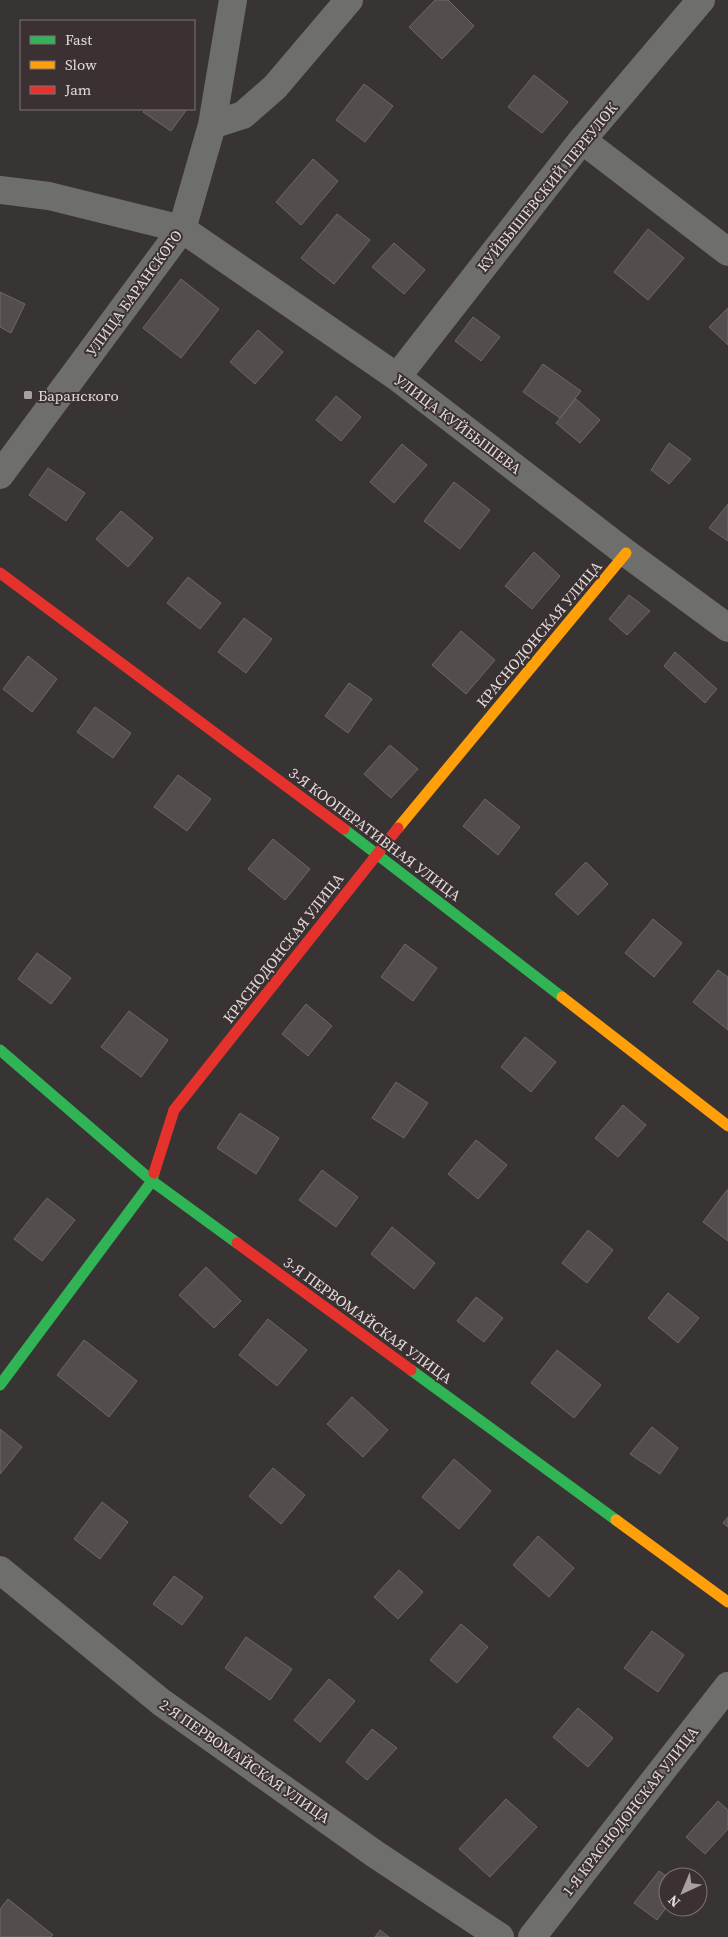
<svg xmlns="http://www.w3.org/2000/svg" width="728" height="1937" viewBox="0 0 728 1937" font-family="'Source Serif 4',serif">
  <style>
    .building { fill: #534d4e; stroke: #6c6868 }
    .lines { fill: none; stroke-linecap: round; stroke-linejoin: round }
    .street { stroke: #6e6e6c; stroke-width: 28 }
    .fast { stroke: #30b455; stroke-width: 11 }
    .slow { stroke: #ff9f0a; stroke-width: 11 }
    .jam { stroke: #e5322d; stroke-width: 11 }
    .poi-dot { fill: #a7a1a1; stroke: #3c3132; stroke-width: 2 }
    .labels { text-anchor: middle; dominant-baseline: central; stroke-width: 4; stroke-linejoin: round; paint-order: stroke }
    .street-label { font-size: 15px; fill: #e2dbdb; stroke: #3c3132 }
    .poi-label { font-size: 15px; fill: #e2dbdb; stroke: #3c3132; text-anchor: start }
  </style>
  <rect width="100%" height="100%" fill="#393434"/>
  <path class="building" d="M435,0H448L474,26L442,59L409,27Z
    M534,75L568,102L542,133L508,107Z
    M364,84L393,106L365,142L336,120Z
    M146,109H187L171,131L143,112Z
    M313,159L338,181L301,225L276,202Z
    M337,214L370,240L334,284L301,258Z
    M648,229L684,258L648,300L614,272Z
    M394,243L425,270L404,294L372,267Z
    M181,279L219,309L181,358L143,328Z
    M0,292L25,304L11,333L0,327Z
    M728,308V345L709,327Z
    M473,317L500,337L481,361L455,341Z
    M258,330L283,352L255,384L230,362Z
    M543,364L581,391L560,418L523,392Z
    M336,396L361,417L341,441L316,420Z
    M576,399L600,420L580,443L556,423Z
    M669,443L691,459L669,484L651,470Z
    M402,444L427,465L394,503L370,482Z
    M48,468L85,493L66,521L29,495Z
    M454,482L490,510L460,549L424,521Z
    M728,504V541L709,528Z
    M121,511L153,538L128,567L96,539Z
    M534,552L560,576L532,609L505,586Z
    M188,577L221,603L200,629L167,603Z
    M629,595L650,611L627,635L609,619Z
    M244,618L272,639L246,673L218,652Z
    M461,631L495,660L466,694L432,665Z
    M675,652L717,689L705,703L664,666Z
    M28,656L57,679L32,712L3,689Z
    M349,683L372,699L348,733L325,716Z
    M95,707L131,733L113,758L77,732Z
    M390,745L418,769L391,798L364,774Z
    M178,775L211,799L187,831L154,807Z
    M485,799L520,827L498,855L463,826Z
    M273,839L310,869L285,900L248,869Z
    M586,862L608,884L578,915L555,894Z
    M653,919L682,943L654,977L625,953Z
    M405,944L437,968L413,1001L381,977Z
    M37,953L71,978L51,1004L18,979Z
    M718,970L728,977V1030L693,1002Z
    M306,1004L332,1026L308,1056L282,1034Z
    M129,1011L168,1040L141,1077L101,1047Z
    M525,1037L556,1062L531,1092L501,1067Z
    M396,1082L428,1103L404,1138L372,1118Z
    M623,1105L646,1125L618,1157L595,1138Z
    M240,1113L279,1138L256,1174L217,1148Z
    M476,1140L507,1165L478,1199L448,1174Z
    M322,1170L358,1197L336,1227L299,1200Z
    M727,1190H728V1241L703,1222Z
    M47,1198L75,1220L42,1261L14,1239Z
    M392,1227L435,1263L414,1289L371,1254Z
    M588,1230L613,1250L587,1283L562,1263Z
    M206,1267L241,1301L214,1328L179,1295Z
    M668,1293L699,1318L678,1343L648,1318Z
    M476,1297L503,1318L484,1342L457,1321Z
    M268,1319L307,1350L277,1386L239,1355Z
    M84,1340L137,1381L109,1417L57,1375Z
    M557,1350L601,1385L574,1418L531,1383Z
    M352,1397L388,1430L363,1457L327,1424Z
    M652,1427L678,1448L660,1474L630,1454Z
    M0,1429L22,1447L0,1474Z
    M454,1459L491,1491L459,1529L422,1497Z
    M273,1468L305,1495L281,1524L249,1496Z
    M102,1502L128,1522L100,1559L74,1539Z
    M728,1517V1527L723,1523Z
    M538,1536L574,1568L549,1597L513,1565Z
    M399,1570L423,1592L398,1619L374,1597Z
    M174,1576L203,1597L182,1625L153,1604Z
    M461,1624L488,1647L457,1683L430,1660Z
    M652,1631L684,1655L658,1692L624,1668Z
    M246,1637L292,1669L270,1700L225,1668Z
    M329,1679L355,1701L320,1742L294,1720Z
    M578,1708L613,1738L588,1767L553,1737Z
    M372,1729L397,1748L367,1780L346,1762Z
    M506,1799L537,1827L490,1877L459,1849Z
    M718,1801L728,1810V1829L705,1854L686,1837Z
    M659,1871L668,1877V1905L657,1920L634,1903Z
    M8,1899L53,1935L51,1937H0V1909Z
    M380,1930L389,1937H375Z"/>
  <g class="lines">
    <path class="street" d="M212,125L243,115L275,87L349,0
      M582,140L728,252
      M0,190L49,196L182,229L397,377L626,553L728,628
      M397,377L582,140L701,0
      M0,475L182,229L212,125L233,0
      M0,1570L161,1702L375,1854L500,1937
      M532,1937L728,1686"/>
    <path class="fast" d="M344,829L562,997
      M0,1050L152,1181L237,1243
      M411,1370L616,1520
      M0,1385L152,1181L154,1173"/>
    <path class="slow" d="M398,828L626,553
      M562,997L728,1126
      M616,1520L728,1602"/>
    <path class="jam" d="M0,573L344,829
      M154,1173L174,1110L398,828
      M237,1243L411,1370"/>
  </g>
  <rect class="poi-dot" x="23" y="390" width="10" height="10" rx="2.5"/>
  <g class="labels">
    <g class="street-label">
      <text transform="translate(547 187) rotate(-51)">КУЙБЫШЕВСКИЙ ПЕРЕУЛОК</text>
      <text transform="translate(134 293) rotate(-54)">УЛИЦА БАРАНСКОГО</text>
      <text transform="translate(458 424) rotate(37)">УЛИЦА КУЙБЫШЕВА</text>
      <text transform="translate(539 634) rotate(-50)">КРАСНОДОНСКАЯ УЛИЦА</text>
      <text transform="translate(375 834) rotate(37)">3-Я КООПЕРАТИВНАЯ УЛИЦА</text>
      <text transform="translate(283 948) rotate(-52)">КРАСНОДОНСКАЯ УЛИЦА</text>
      <text transform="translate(368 1320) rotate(36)">3-Я ПЕРВОМАЙСКАЯ УЛИЦА</text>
      <text transform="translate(245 1761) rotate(35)">2-Я ПЕРВОМАЙСКАЯ УЛИЦА</text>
      <text transform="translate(630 1811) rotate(-52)">1-Я КРАСНОДОНСКАЯ УЛИЦА</text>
    </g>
    <g class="poi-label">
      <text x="38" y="395">Баранского</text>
    </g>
  </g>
  <rect x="20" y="20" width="175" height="90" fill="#3c3132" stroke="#7e7576"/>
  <rect x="30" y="36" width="25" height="8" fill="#30b455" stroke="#7e7576"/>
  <text x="65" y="45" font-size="15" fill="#e2dbdb">Fast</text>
  <rect x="30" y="61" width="25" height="8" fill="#ff9f0a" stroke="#7e7576"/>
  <text x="65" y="70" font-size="15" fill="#e2dbdb">Slow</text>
  <rect x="30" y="86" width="25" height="8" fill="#e5322d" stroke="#7e7576"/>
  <text x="65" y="95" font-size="15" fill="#e2dbdb">Jam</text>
  <g transform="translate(683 1892) rotate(224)"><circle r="24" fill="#3c3132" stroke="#7e7576"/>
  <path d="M0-4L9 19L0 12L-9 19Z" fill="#a7a1a1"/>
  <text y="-8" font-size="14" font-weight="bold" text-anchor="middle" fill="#e2dbdb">N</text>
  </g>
</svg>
